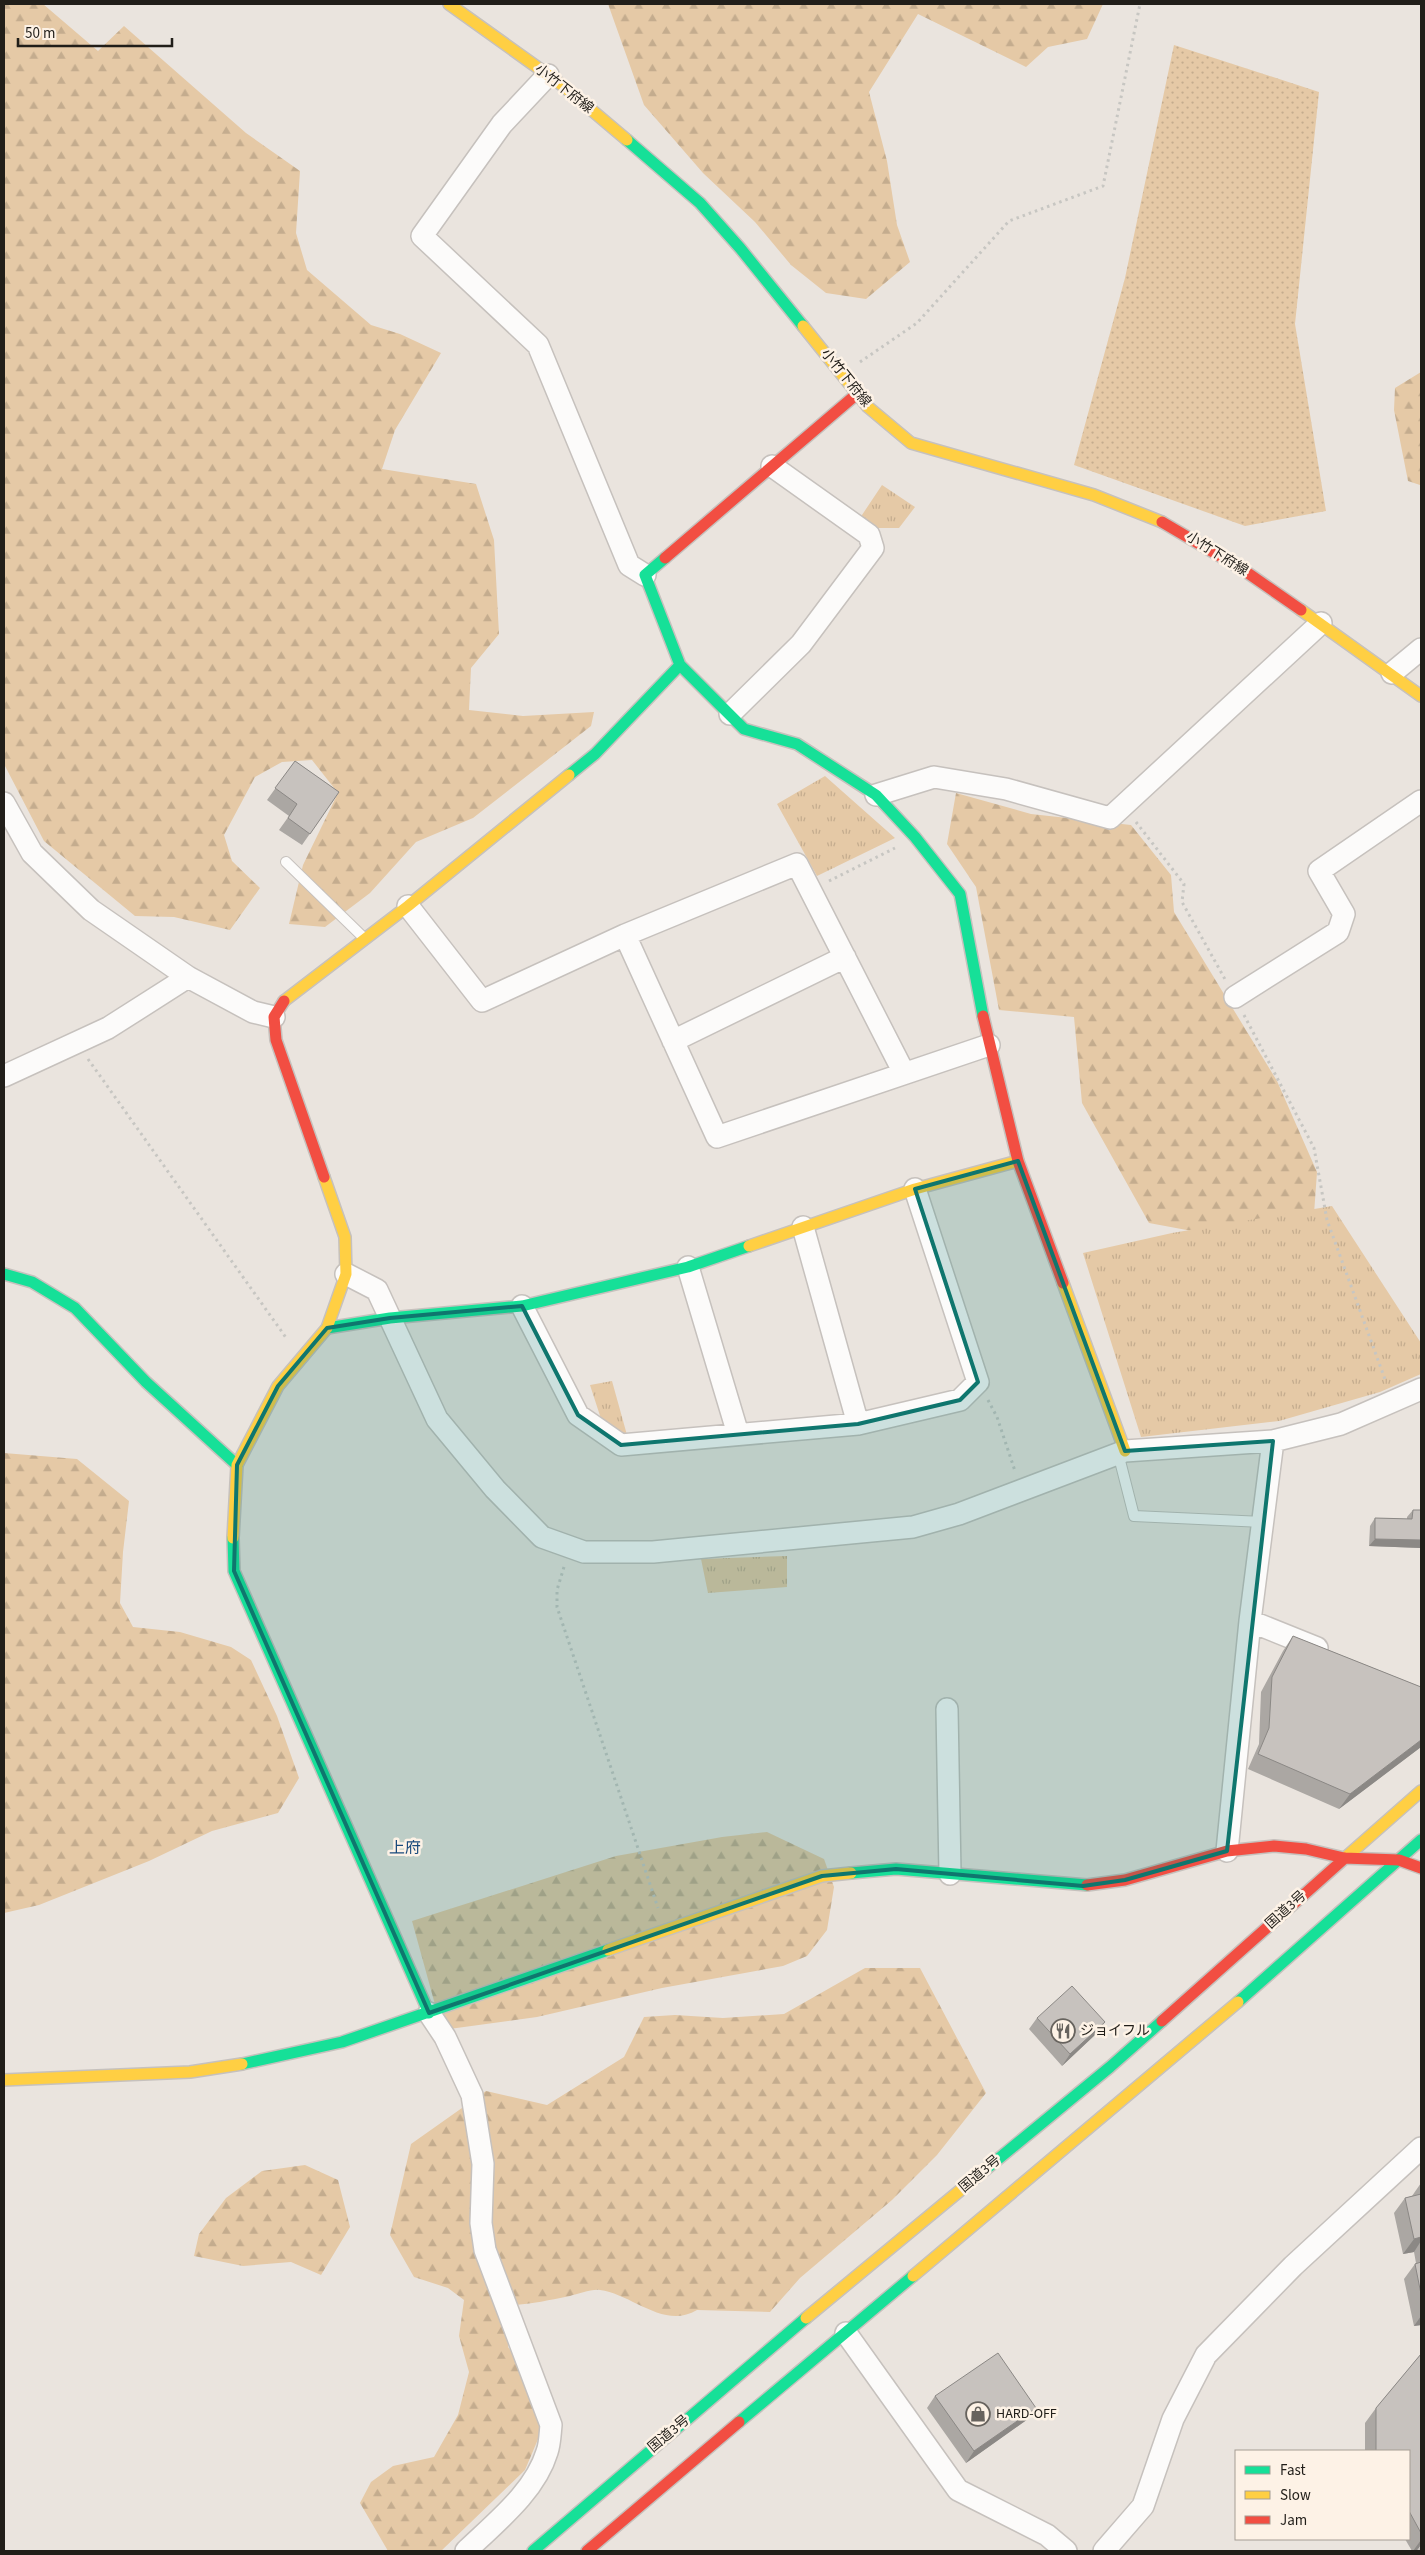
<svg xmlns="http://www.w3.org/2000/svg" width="1425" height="2555" viewBox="0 0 1425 2555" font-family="'Source Sans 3','Noto Sans JP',sans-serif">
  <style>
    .grass { fill: url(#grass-dots) }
    .forest { fill: url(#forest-firs) }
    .park { fill: url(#park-tufts) }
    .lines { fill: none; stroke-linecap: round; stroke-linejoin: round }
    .lane-casing { stroke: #c6c1bd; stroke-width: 12 }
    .street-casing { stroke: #c6c1bd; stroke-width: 24 }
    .fast-casing { stroke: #c6c1bd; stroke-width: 14 }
    .slow-casing { stroke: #c6c1bd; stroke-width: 14 }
    .jam-casing { stroke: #c6c1bd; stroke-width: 14 }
    .path { stroke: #c7c6c2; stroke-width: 3; stroke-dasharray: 2.5 4; stroke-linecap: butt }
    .lane { stroke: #fcfbfa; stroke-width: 10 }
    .street { stroke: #fcfbfa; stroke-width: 21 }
    .fast { stroke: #16e098; stroke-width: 11 }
    .slow { stroke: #ffcf43; stroke-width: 11 }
    .jam { stroke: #f24e42; stroke-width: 11 }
    .wall { fill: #aba7a3 }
    .shaded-wall { fill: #8b8885 }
    .building { fill: #c7c2be; stroke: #8b8885 }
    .marked { fill: #0f766e; fill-opacity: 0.2; stroke: #0f766e; stroke-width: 4; stroke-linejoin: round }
    .labels { text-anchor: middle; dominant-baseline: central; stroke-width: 5; stroke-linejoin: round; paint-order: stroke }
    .street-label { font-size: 14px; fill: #211e19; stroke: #fdf2e6 }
    .poi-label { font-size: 14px; fill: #211e19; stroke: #fdf2e6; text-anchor: start }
    .quarter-label { font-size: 16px; fill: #184a7c; stroke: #fdf2e6 }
  </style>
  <defs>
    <pattern id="grass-dots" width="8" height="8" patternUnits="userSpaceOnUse" patternTransform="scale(1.25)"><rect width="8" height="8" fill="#e5c9a6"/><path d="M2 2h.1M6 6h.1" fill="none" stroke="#c4ac8e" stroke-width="1.8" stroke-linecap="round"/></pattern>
    <pattern id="forest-firs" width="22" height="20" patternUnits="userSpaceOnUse" patternTransform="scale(1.25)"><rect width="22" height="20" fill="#e5c9a6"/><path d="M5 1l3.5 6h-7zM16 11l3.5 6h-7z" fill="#c4ac8e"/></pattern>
    <pattern id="park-tufts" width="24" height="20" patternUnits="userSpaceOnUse" patternTransform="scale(1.25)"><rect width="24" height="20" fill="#e5c9a6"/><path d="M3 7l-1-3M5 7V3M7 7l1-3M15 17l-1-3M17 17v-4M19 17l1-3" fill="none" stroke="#c4ac8e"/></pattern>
  </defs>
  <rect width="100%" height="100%" fill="#eae4de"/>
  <path class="grass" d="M1174,45L1319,92L1295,324L1326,511L1245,526L1074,465L1125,278Z"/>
  <path class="forest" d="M4,4H43L98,51L124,26L246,133L300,171L296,233L307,270L371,325L400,334L441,353L395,430L382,469L476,484L494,540L499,634L471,668L469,710L523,716L594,712L591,726L473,818L416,842L370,893L325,927L289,924L303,865L338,793L312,760L282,762L255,777L224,835L232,861L260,888L230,930L174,917L135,916L44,841L5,766Z
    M608,4H1103L1087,39L1048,47L1026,67L918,14L869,92L887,161L897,225L910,262L866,299L826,293L791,265L755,222L703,173L644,105Z
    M1421,372V485H1420L1408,481L1394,410L1395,388Z
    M956,793L1031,814L1131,825L1171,875L1174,912L1277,1081L1317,1172L1314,1214L1219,1236L1149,1223L1082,1103L1074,1017L999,1010L976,887L947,844Z
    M4,1453L77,1459L129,1501L123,1552L120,1603L133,1627L180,1632L231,1647L251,1660L277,1716L299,1778L278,1813L212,1831L149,1861L39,1905L4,1913Z
    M767,1832L824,1859L834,1887L827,1930L807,1956L783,1966L662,1988L537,2017L442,2030L412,1921L616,1856L722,1837Z
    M865,1968H920L986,2093L937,2155L892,2200L800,2278L770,2312L697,2310C664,2330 632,2294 600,2290C591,2289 578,2294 570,2296C550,2300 532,2304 513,2305L508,2347L536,2385L544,2425L525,2470L441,2551H388L360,2503L371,2482L393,2466L434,2457L458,2415L469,2372L459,2336L464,2300L448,2288L414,2277L390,2235L411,2144L486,2091L547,2105L624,2057L644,2017L675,2015L723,2018L784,2014Z
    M305,2165L338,2180L350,2227L321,2275L291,2262L243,2266L194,2256L199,2234L226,2198L262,2171Z"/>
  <path class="park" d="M882,485L915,507L899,528H875L860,518Z
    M825,776L895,838L817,876L777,804Z
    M1332,1206L1421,1343V1374L1380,1392L1279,1421L1141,1437L1083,1253L1172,1233Z
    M612,1381L627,1435L603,1425L590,1385Z
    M787,1556V1587L708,1593L701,1559Z"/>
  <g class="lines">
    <g class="lane-casing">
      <path id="lane" d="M286,862L364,938
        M1118,1453L1134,1516L1263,1522"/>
    </g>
    <g class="street-casing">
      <path id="street" d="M548,75L502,124L422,236L538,345L629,565L645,575
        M1392,673L1421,649
        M730,714L801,644L873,548L869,535L772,466
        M876,795L934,777L1006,789L1110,818L1321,623
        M4,803L32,853L91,910L188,977L253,1012L274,1017
        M408,906L482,1001L625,935L797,864L904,1073
        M625,935L717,1137L989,1045
        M1235,997L1338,932L1344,914L1319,871L1421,801
        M673,1041L845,957
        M4,1076L108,1028L188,977
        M803,1227L858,1424
        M688,1267L738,1434
        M346,1274L377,1290L437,1419L495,1489L542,1537L584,1552H653L913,1527L959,1514L1125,1451L1273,1441L1341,1424L1421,1389
        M522,1306L578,1415L621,1445L858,1424L960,1400L978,1382L915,1189
        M1250,1621L1317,1648
        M947,1709L950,1874
        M1227,1851L1250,1621L1273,1441
        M429,2013L445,2037L472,2095L483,2164L481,2223L485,2250L551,2425C550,2434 550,2444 547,2452C535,2492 495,2523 466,2551
        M846,2333L958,2490L1047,2535L1066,2551
        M1104,2551L1143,2506L1173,2419L1206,2355L1293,2266L1421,2148"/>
    </g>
    <g class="fast-casing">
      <path id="fast" d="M627,140L700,203L740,248L803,326
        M680,665L744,729L797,744L876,795L915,837L960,894L983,1016
        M569,775L595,754L680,665L645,575L665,558
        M4,1274L32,1282L75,1308L146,1382L237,1465
        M327,1328L390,1318L522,1306L688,1267L749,1246
        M233,1538L234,1571L429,2013
        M851,1873L896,1869L1087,1885
        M1238,2002L1421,1840
        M242,2064L342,2042L608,1950
        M980,2174L1110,2067L1162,2021
        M739,2422L913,2276
        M533,2551L806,2318"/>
    </g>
    <g class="slow-casing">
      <path id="slow" d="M449,4L562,85L627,140
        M803,326L868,407L911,443L1094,495L1162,522
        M1301,610L1421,696
        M284,1001L408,906L569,775
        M749,1246L915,1189L1018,1161
        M1063,1283L1125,1451
        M233,1538L237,1465L278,1386L327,1328L346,1274L345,1237L324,1177
        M1345,1858L1421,1791
        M608,1950L822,1876L851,1873
        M4,2080L190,2072L242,2064
        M913,2276L1238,2002
        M806,2318L980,2174"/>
    </g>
    <g class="jam-casing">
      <path id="jam" d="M1162,522L1242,569L1301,610
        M665,558L858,393
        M284,1001L274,1017L276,1040L324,1177
        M983,1016L1018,1161L1063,1283
        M1087,1885L1125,1880L1227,1851L1274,1846L1306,1849L1344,1858L1399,1860L1421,1868
        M1162,2021L1345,1858
        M587,2551L739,2422"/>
    </g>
    <path class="path" d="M860,362L917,323L1009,221L1103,186L1140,4
      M1136,822L1184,884L1182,902L1226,981
      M829,881L895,848
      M1244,1015L1314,1148L1327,1220L1386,1382
      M88,1059L287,1339
      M988,1400L997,1417L1015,1471
      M564,1567L557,1590V1607L658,1908"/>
    <use href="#lane" class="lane"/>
    <use href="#street" class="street"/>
    <use href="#fast" class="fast"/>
    <use href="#slow" class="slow"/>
    <use href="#jam" class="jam"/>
  </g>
  <path class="wall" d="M295,761L339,792L302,845L279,830L289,816L267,800Z
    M1413,1510H1421V1548L1369,1546L1370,1526L1375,1518L1407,1519V1517Z
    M1293,1636L1421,1687V1747L1339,1809L1248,1769L1259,1744L1261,1692L1283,1651Z
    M1037,2018L1097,2033L1062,2066L1029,2029Z
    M1421,2183V2325L1414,2326L1404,2279L1415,2264L1416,2263L1414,2252L1403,2254L1394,2213L1405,2198L1412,2196Z
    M1421,2354V2551H1416L1417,2550L1412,2551L1405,2539H1409V2451H1365V2423L1376,2408Z
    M935,2396L1036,2408L1028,2419L966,2463L927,2408Z"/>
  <path class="shaded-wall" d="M1375,1539L1421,1540V1548L1369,1546Z
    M1421,1740V1747L1339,1809L1350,1794Z
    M1105,2022L1097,2033L1062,2066L1070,2054Z
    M1421,2237V2241L1414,2252L1403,2254L1414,2239Z
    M1421,2316V2325L1414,2326Z
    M1036,2408L1028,2419L966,2463L974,2451Z
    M1421,2540V2543L1417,2550L1413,2551Z"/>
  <path class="building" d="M295,761L339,792L310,834L288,818L297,804L275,788Z
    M1413,1510H1421V1540L1375,1539V1518L1412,1519Z
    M1293,1636L1421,1687V1740L1350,1794L1258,1754L1269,1728L1272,1677Z
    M1072,1986L1105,2022L1070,2054L1037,2018Z
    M1421,2194V2237L1414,2239L1405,2198Z
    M1421,2262V2294L1415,2264Z
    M998,2353L1036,2408L974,2451L935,2396Z
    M1421,2354V2533L1409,2511V2451H1376V2408Z
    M1421,2544V2551H1416Z"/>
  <path class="marked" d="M1018,1161L1125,1451L1273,1441L1227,1851L1125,1880L1083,1886L896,1869L822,1876L429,2013L234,1571L237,1465L278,1386L327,1328L390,1318L522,1306L578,1415L621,1445L858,1424L960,1400L978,1382L915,1189Z"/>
  <defs>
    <g id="restaurant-ring" transform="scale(1.25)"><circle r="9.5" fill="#fdf2e6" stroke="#67635e" stroke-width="1.5"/><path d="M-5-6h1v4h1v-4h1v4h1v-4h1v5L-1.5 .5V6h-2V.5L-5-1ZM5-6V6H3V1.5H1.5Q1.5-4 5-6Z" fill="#67635e"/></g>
    <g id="shop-ring" transform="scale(1.25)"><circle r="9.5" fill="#fdf2e6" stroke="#67635e" stroke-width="1.5"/><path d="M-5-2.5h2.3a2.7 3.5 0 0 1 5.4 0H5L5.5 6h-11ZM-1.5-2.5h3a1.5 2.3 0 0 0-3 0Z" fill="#67635e"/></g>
  </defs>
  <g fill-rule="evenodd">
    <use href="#restaurant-ring" x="1063" y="2031"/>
    <use href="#shop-ring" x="978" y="2414"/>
  </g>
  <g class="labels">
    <g class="street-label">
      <text transform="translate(564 89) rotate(38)">小竹下府線</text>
      <text transform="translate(846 378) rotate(51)">小竹下府線</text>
      <text transform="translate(1217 554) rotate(32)">小竹下府線</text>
      <text transform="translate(1286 1910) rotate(-42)">国道3号</text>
      <text transform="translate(980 2174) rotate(-40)">国道3号</text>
      <text transform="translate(669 2434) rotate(-40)">国道3号</text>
    </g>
    <g class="poi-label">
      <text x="1080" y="2031">ジョイフル</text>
      <text x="996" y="2414">HARD-OFF</text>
    </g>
    <g class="quarter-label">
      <text x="405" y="1848">上府</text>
    </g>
  </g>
  <rect width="1425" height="2555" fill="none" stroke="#211e19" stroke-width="10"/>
  <rect x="1235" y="2450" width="175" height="90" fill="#fdf2e6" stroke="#a59d94"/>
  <rect x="1245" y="2466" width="25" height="8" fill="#16e098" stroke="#a59d94"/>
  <text x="1280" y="2475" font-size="15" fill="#211e19">Fast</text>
  <rect x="1245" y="2491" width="25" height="8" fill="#ffcf43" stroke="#a59d94"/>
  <text x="1280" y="2500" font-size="15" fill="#211e19">Slow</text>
  <rect x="1245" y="2516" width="25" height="8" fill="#f24e42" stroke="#a59d94"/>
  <text x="1280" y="2525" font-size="15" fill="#211e19">Jam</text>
  <path d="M18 38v8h154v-8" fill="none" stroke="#211e19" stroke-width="2.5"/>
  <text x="25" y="38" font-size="15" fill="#211e19" stroke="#fdf2e6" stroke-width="4" paint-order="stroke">50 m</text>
</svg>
